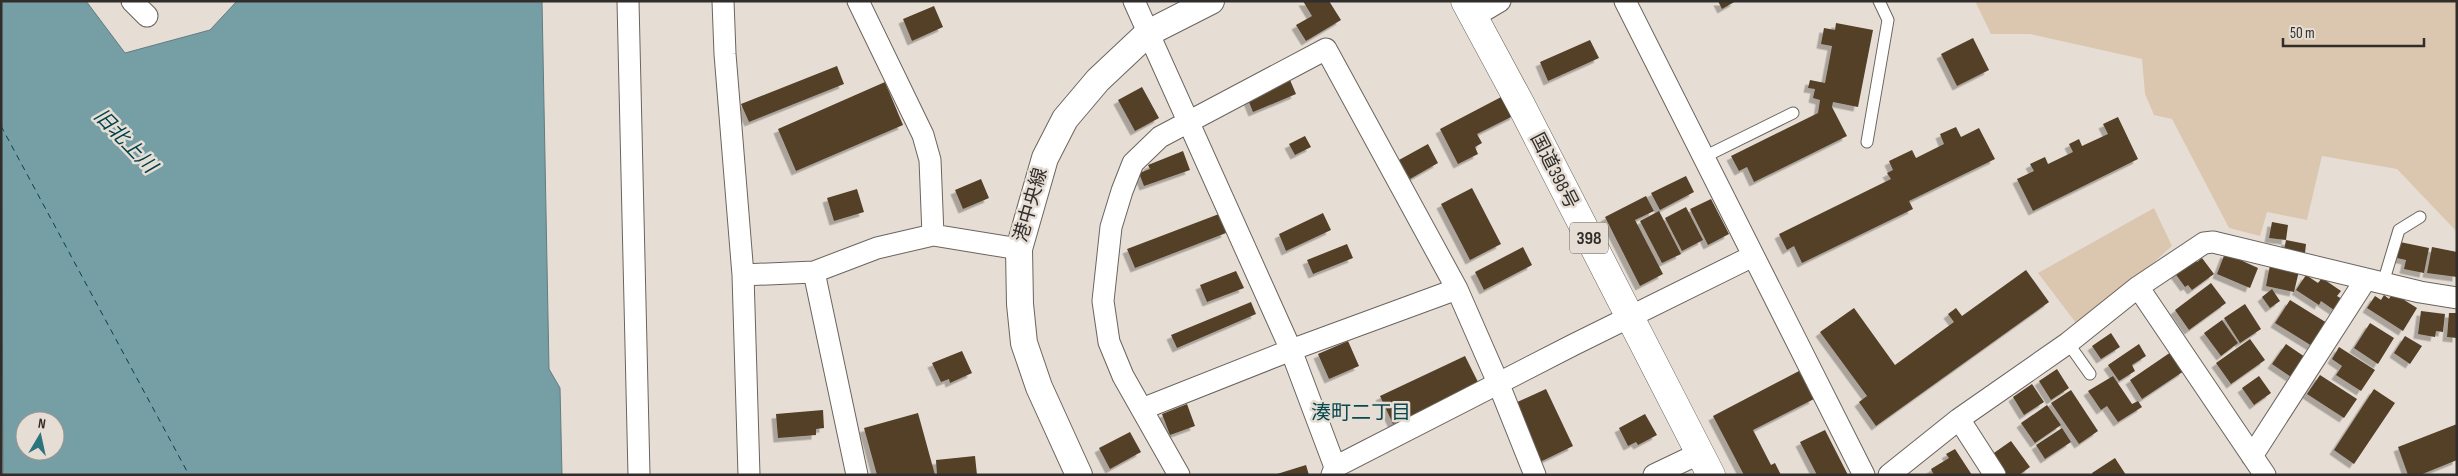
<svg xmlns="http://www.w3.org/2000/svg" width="2458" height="476" viewBox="0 0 2458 476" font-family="'Sofia Sans Condensed','Noto Sans JP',sans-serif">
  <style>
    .green { fill: #dbc7b0 }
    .water { fill: #769ea5; stroke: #617c80; fill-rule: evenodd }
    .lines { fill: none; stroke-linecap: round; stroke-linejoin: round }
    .ferry { stroke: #01434b; stroke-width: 1; stroke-dasharray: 6 5; stroke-linecap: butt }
    .building { fill: #523f28; filter: url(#shadow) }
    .service-casing { stroke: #6b645d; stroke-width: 13 }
    .minor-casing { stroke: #6b645d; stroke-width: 23 }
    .tertiary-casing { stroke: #6b645d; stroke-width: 28 }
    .trunk-casing { stroke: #6b645d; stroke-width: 29 }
    .service { stroke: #fff; stroke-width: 11 }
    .minor { stroke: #fff; stroke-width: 21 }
    .tertiary { stroke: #fff; stroke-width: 26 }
    .trunk { stroke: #fff; stroke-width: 28 }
    .labels { text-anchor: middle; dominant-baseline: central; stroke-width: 5; stroke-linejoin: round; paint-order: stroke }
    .shield { fill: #e6ded5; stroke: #67625d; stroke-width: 1 }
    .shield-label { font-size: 18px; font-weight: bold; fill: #302d2a }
    .street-label { font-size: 19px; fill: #302d2a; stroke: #e6ded5 }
    .water-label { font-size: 20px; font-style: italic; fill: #01434b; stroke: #e6ded5 }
    .neighbourhood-label { font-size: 20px; fill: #08484f; stroke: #e6ded5 }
  </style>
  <defs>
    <filter id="shadow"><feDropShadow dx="-4.5" dy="4.5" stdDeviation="0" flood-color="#0004"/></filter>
  </defs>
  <rect width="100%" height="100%" fill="#e6ded5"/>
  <path class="green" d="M1975,1H2457V232L2397,169L2322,156L2307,220L2267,212L2260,236L2229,228L2172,119L2154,115L2145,94L2142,59L2030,34H1991Z
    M2154,208L2172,246L2134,280L2076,323L2038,273Z"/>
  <path class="water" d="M1,1H86L125,53L210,30L237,1H542L549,369L560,388L562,475H3ZM25,421H55V451H25Z"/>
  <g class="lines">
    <path class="ferry" d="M1,126L189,475"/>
  </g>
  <path class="building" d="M1303,1H1329L1341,20L1306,41L1296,25L1312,16Z
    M1718,1H1736L1722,9Z
    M934,6L943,27L912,41L903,19Z
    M1836,23L1873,30L1858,107L1833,102L1832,107L1847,136L1754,182L1747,167L1739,171L1731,156L1818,113L1820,100L1813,98L1815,89L1808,88L1810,80L1825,83L1832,46L1821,44L1824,28L1835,30Z
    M1973,38L1989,70L1957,86L1941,54Z
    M1590,40L1599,58L1548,81L1540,62Z
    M837,66L844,84L749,122L741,104Z
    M1290,80L1296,94L1253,112L1247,97Z
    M885,82L903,125L796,171L778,129Z
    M1142,87L1159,118L1135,131L1118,100Z
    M1505,95L1515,115L1477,134L1482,143L1475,147L1478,154L1458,164L1440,129Z
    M2118,117L2138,159L2033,211L2017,179L2034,171L2030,164L2045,157L2048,164L2073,152L2069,144L2079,139L2082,146L2108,134L2103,124Z
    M1956,127L1961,137L1979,128L1995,159L1909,201L1913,209L1802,263L1794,246L1787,250L1779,234L1891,179L1887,173L1893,170L1889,161L1912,150L1916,158L1944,144L1940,134Z
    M1305,136L1311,147L1295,155L1289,144Z
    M1428,144L1438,163L1410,179L1399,160Z
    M1183,151L1190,170L1144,186L1139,173L1150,169L1148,165Z
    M1686,176L1694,192L1660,210L1651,193Z
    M981,179L989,198L963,209L955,190Z
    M1472,188L1501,244L1470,260L1441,204Z
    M857,189L864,212L834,221L827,198Z
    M1646,196L1654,211L1635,220L1663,274L1640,286L1605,217Z
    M1711,199L1729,234L1708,245L1690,209Z
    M1686,207L1703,240L1682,251L1665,218Z
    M1659,211L1681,254L1662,263L1640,221Z
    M1323,213L1331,230L1286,251L1279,234Z
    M1219,214L1226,233L1135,268L1127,249Z
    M2272,222L2288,225L2286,240L2306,244L2305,253L2284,250L2286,240L2269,238Z
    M2400,242L2429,248L2424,273L2404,269L2406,260L2397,258Z
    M1347,244L1353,258L1313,274L1307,260Z
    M1523,247L1532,265L1484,290L1475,272Z
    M2432,247L2457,252V277L2427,273Z
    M2225,253L2258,268L2250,288L2217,274Z
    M2194,257L2197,262L2202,258L2214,274L2192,290L2188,285L2185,287L2174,272Z
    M2270,265L2299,271L2294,292L2266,286Z
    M2026,270L2049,302L1876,426L1859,402L1867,396L1820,332L1854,308L1895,365L1954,322L1948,314L1956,308L1962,316Z
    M1236,271L1244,288L1207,302L1200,285Z
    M2306,275L2318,283L2322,278L2341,291L2337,296L2342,299L2334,310L2321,301L2319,305L2296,290Z
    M2211,283L2226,303L2189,330L2175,310Z
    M2272,289L2280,301L2270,308L2262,297Z
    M2393,293L2417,308L2403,331L2367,308L2375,296L2381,300L2384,295L2389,299Z
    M2290,300L2327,323L2312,346L2275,323Z
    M1251,302L1256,314L1177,348L1171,335Z
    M2245,304L2261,329L2240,343L2224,318Z
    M2421,311L2445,314L2443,332L2436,331L2435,337L2418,334Z
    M2449,313H2457V338L2447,337Z
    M2222,320L2238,343L2221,356L2204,333Z
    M2370,323L2394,338L2378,364L2354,348Z
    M2111,333L2120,347L2101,359L2092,346Z
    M2405,336L2422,346L2410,364L2394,353Z
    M2250,339L2265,360L2231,384L2216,363Z
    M1348,341L1359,366L1329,379L1318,354Z
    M2139,344L2146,356L2132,365L2135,371L2119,381L2108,365Z
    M2286,344L2305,357L2291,377L2272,364Z
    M2339,347L2375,370L2361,391L2336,375L2342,366L2332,359Z
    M962,351L972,373L950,383L949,379L941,382L932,363Z
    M2171,352L2184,371L2142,399L2130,380Z
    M1465,356L1479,384L1393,424L1380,396Z
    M2057,369L2069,388L2051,400L2039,381Z
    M1799,371L1814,399L1753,430L1771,465L1775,463L1781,475H1744L1713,416Z
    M2320,375L2357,399L2344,418L2307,394Z
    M2113,376L2132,404L2138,401L2142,407L2118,422L2107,406L2101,410L2088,391Z
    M2259,376L2271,393L2254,405L2242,388Z
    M2032,384L2044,402L2024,415L2013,397Z
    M1546,389L1573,446L1540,462L1513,404Z
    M2374,389L2395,403L2354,464L2334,450Z
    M2071,390L2098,431L2079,444L2051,403Z
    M1187,404L1195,426L1170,435L1162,414Z
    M2047,405L2061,425L2035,443L2021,423Z
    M823,410L824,428L816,429V435L778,438L776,414Z
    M918,413L935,475H877L864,428Z
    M1645,414L1657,435L1638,445L1636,442L1628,446L1619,428Z
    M2457,424V460L2420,475H2408L2398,447Z
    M2062,428L2071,442L2045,459L2036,445Z
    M1825,430L1848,475H1817L1800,442Z
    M1130,432L1141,452L1110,469L1099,448Z
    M2011,441L2030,467L2019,475H2006L1991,455Z
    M1955,449L1972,475H1934L1931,469L1949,458L1946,454Z
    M975,456L977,475H937L936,460Z
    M2115,458L2126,475H2093L2092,473Z
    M1306,465L1309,475H1277V474Z"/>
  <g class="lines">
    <g class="service-casing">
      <path id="service" d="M1867,142L1888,20L1879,1
        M1704,157L1793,113
        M2383,283L2399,230L2420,217
        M2068,343L2090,374"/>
    </g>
    <g class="minor-casing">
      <path id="minor" d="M132,1L147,16
        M628,1L639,475
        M723,1L725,54L743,275L749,475
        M858,1L923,135L930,160L933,235
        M1134,1L1291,350L1335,467
        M1625,1L1864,475
        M1473,17L1500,1
        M743,275L814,272
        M2138,287L2265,475
        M1142,409L1291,350L1457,289
        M1959,419L1995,475
        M2252,456L2366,279
        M857,475L814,272L877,248L933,235L1019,249
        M1179,475L1123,376L1109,342L1103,301L1111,227L1122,191L1133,163L1160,137L1326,49L1457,289L1499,385L1535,475
        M1332,475L1335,467L1573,345L1753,256
        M1654,475L1698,454
        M1889,475L1959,419L2068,343L2138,287L2204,243L2213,242L2420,292L2457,298"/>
    </g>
    <g class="tertiary-casing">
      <path id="tertiary" d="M1079,475L1039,387L1024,343L1020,304L1019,249L1045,158L1065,119L1098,80L1148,33L1211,1"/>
    </g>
    <g class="trunk-casing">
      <path id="trunk" d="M1465,1L1520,103L1711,475"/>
    </g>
    <use href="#service" class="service"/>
    <use href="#minor" class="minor"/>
    <use href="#tertiary" class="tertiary"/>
    <use href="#trunk" class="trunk"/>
  </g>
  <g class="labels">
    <rect class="shield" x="1570" y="222.5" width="38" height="31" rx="4"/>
    <g class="shield-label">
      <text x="1589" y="238">398</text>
    </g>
    <g class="street-label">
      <text transform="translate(1554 171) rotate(63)">国道398号</text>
      <text transform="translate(1031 205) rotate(-74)">港中央線</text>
    </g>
    <g class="water-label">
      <text transform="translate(125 141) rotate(46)">旧北上川</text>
    </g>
    <g class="neighbourhood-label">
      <text x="1361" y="413">湊町二丁目</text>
    </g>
  </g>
  <rect width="2458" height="476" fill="none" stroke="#302d2a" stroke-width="5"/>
  <g transform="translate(40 436) rotate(9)"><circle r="24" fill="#e6ded5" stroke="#9d9791"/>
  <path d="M0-4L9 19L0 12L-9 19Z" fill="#2c747e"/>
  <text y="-8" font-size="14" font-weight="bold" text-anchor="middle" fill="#302d2a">N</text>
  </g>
  <path d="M2283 38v8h141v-8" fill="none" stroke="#302d2a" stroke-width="2.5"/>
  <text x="2290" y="38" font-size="15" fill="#302d2a" stroke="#e6ded5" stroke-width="4" paint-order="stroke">50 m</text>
</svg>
